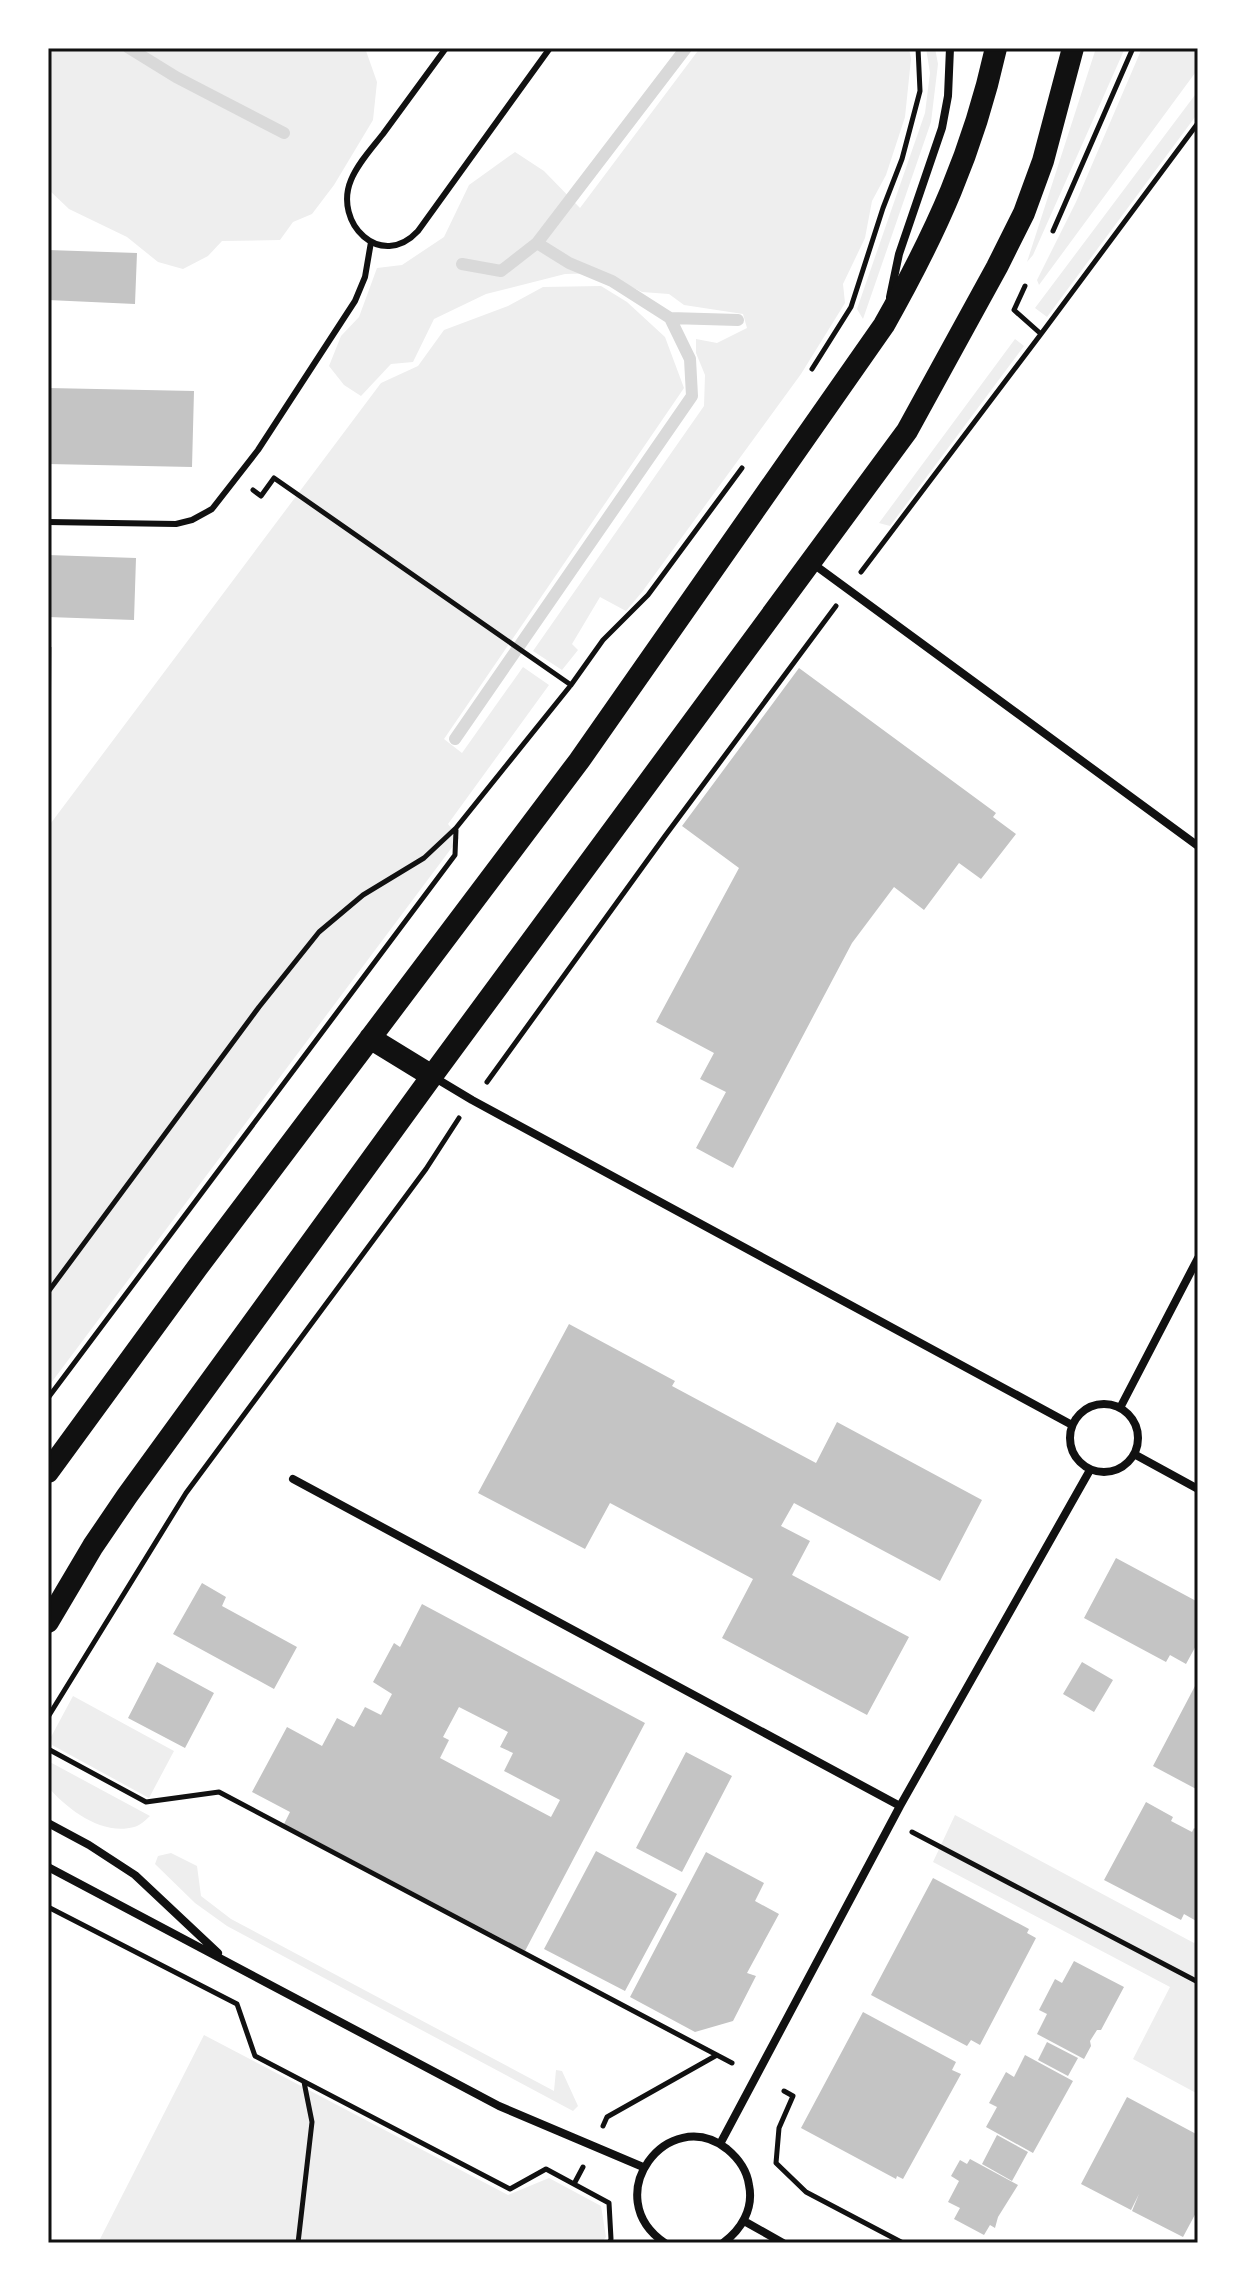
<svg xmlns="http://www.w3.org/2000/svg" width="1246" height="2291" viewBox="0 0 1246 2291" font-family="'Noto Serif',serif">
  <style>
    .green { fill: #eee }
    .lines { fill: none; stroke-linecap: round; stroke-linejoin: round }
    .stream { stroke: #d9d9d9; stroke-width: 12 }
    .building { fill: #c4c4c4; fill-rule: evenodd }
    .path { stroke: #111; stroke-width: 5 }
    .service { stroke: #111; stroke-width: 6 }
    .minor { stroke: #111; stroke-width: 8 }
    .trunk { stroke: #111; stroke-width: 22 }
    .neatline { fill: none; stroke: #111; stroke-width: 3 }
  </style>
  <rect width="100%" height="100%" fill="#fff"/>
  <path class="green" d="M48,48H365L377,82L373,120L334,185L312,214L293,222L280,240L222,241L208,256L183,269L158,262L127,237L69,209L48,189Z
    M700,48H909L911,59L905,117L886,175L872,201L865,238L843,284L845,303L801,374L642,592L626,611L600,597L572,644L578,650L562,670L533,651L704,406L705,375L696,353V339L717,343L747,328L743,314L684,305L669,294L642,292L603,273L565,274L486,294L434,319L413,362L391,364L361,396L344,385L329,366L341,336L359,317L377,268L402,265L444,237L469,185L515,152L544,171L580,208Z
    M926,48H935L938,64L931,122L863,319L857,309L925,113L930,73Z
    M1096,48H1125L1033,255L1027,262Z
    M1142,48H1198V69L1039,285L1037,280L1076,202Z
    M1198,91V113L1047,317L1035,308Z
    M601,286L627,302L665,337L684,388L444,739L462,753L523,667L549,685L448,824L459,838L48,1387V827L381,383L418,366L444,330L508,306L543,287Z
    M1015,339L1024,346L890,526L879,523Z
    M73,1696L174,1751L149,1798L52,1745L51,1737Z
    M48,1761L150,1816C146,1820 139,1826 134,1827C102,1836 67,1809 48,1787Z
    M955,1815L1194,1943L1198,1938V2094L1133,2059L1170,1987L933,1862Z
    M171,1853L197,1866L201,1896L231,1919L554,2091L556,2070L562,2071L578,2106L573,2111L227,1926L195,1903L155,1864L158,1856Z
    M204,2035L508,2195L549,2178L601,2206L606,2237L601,2243H98Z"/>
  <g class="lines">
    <path class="stream" d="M129,48L176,77L284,133
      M537,243L686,48
      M670,318L738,320
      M455,739L692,396L690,359L670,318L612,281L569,263L537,243L501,271L462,264"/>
  </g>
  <path class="building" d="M48,250L137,253L135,304L48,300Z
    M48,388L194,391L192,467L48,464Z
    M48,555L136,558L134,620L48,617Z
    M48,647H52L51,695H48Z
    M799,668L996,813L993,817L1016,834L981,879L959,863L924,910L894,887L852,943L733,1168L696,1148L726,1092L700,1079L714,1053L656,1022L739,868L682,826Z
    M569,1324L675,1381L672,1386L816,1463L837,1422L982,1500L940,1581L794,1503L781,1526L810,1541L792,1575L909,1637L867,1715L722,1638L753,1579L610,1503L585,1549L478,1493Z
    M1116,1558L1198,1602V1642L1186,1664L1170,1655L1166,1662L1084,1618Z
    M202,1583L226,1597L222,1606L297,1647L274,1689L173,1634Z
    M422,1604L645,1723L525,1951L284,1824L290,1812L252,1792L287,1727L322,1746L337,1718L354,1727L365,1707L381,1715L392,1694L373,1682L394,1643L400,1647ZM459,1707L508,1732L500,1747L513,1753L504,1771L560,1800L551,1817L440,1758L449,1740L443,1737Z
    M157,1662L214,1693L185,1748L128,1718Z
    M1082,1662L1113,1680L1094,1712L1063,1694Z
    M1195,1686L1198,1688V1790L1153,1766Z
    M686,1752L732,1776L682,1872L636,1848Z
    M1146,1802L1173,1817L1171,1821L1192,1832L1194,1828L1198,1831V1922L1184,1914L1181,1920L1104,1880Z
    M596,1851L677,1894L625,1991L544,1949Z
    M706,1852L764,1883L755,1901L779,1914L747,1973L756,1976L733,2021L695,2032L630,1997Z
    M933,1878L1029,1929L1027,1933L1036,1938L980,2045L971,2040L967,2046L871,1995Z
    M1074,1961L1124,1987L1101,2030H1097L1090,2041L1091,2046L1084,2059L1037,2034L1047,2014L1039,2010L1055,1979L1062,1983Z
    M863,2012L956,2062L952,2070L961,2074L903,2179L897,2176L896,2179L801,2128Z
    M1047,2042L1078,2058L1068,2076L1038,2060Z
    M1025,2055L1073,2081L1033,2153L986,2127L997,2107L989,2103L1006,2072L1014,2077Z
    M1127,2097L1198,2135V2209L1183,2237L1132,2211L1139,2194L1131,2210L1081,2184Z
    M997,2135L1028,2152L1012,2181L982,2164Z
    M970,2159L1018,2185L998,2217L995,2228L990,2225L984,2235L954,2219L960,2208L948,2202L959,2181L951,2176L960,2160L967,2164Z"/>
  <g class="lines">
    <path class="path" d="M1053,231L1133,48
      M1041,334L1198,123
      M812,369L851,307L883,208L902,159L920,91L918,48
      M253,490L261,496L274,478L571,685
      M861,572L1041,334L1014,310L1025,286
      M487,1082L665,836L836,606
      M48,1292L259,1007L319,932L363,895L424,858L456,828L571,685L603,640L648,595L742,468
      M48,1398L455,855L456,830
      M48,1717L186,1493L426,1169L459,1118
      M48,1749L146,1802L219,1792L732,2063
      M912,1832L1198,1982
      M48,1907L237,2004L255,2056L510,2189L546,2169L609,2203L611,2239L609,2243
      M784,2091L793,2096L779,2128L776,2163L806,2192L903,2243
      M603,2126L607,2117L717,2055
      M574,2184L583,2167
      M298,2243L312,2122L304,2082"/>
    <path class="service" d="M446,48C425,77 404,105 383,134C372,148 358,163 351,180C333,223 381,271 418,231L550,48
      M48,522L176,524L192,520L212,509L258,450L355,301L365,277L371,242"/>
    <path class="minor" d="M890,297L899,254L942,128L948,96L950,48
      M812,563L1198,846
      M432,1076L472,1100L1072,1425
      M1070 1438a34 34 0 1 1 68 0a34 34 0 1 1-68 0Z
      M1120,1408L1198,1258
      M1134,1454L1198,1489
      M293,1479L900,1806
      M48,1823L89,1845L135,1875L218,1953
      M48,1867L499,2106L643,2167
      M720,2144L900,1806L1090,1470
      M744,2221L783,2243
      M665,2243C597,2197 668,2103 727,2149C739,2159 747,2170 749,2185C754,2209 741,2230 723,2243"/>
    <path class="trunk" d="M370,1038L432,1076
      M48,1472L197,1268L579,761L884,325C936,233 973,152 996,48
      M48,1622L93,1546L127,1496L432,1076L907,431L997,267L1024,213L1043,161L1073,48"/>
  </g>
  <rect width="1246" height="2291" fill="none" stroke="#ffffff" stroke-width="100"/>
  <rect x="50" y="50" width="1146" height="2191" class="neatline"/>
</svg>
